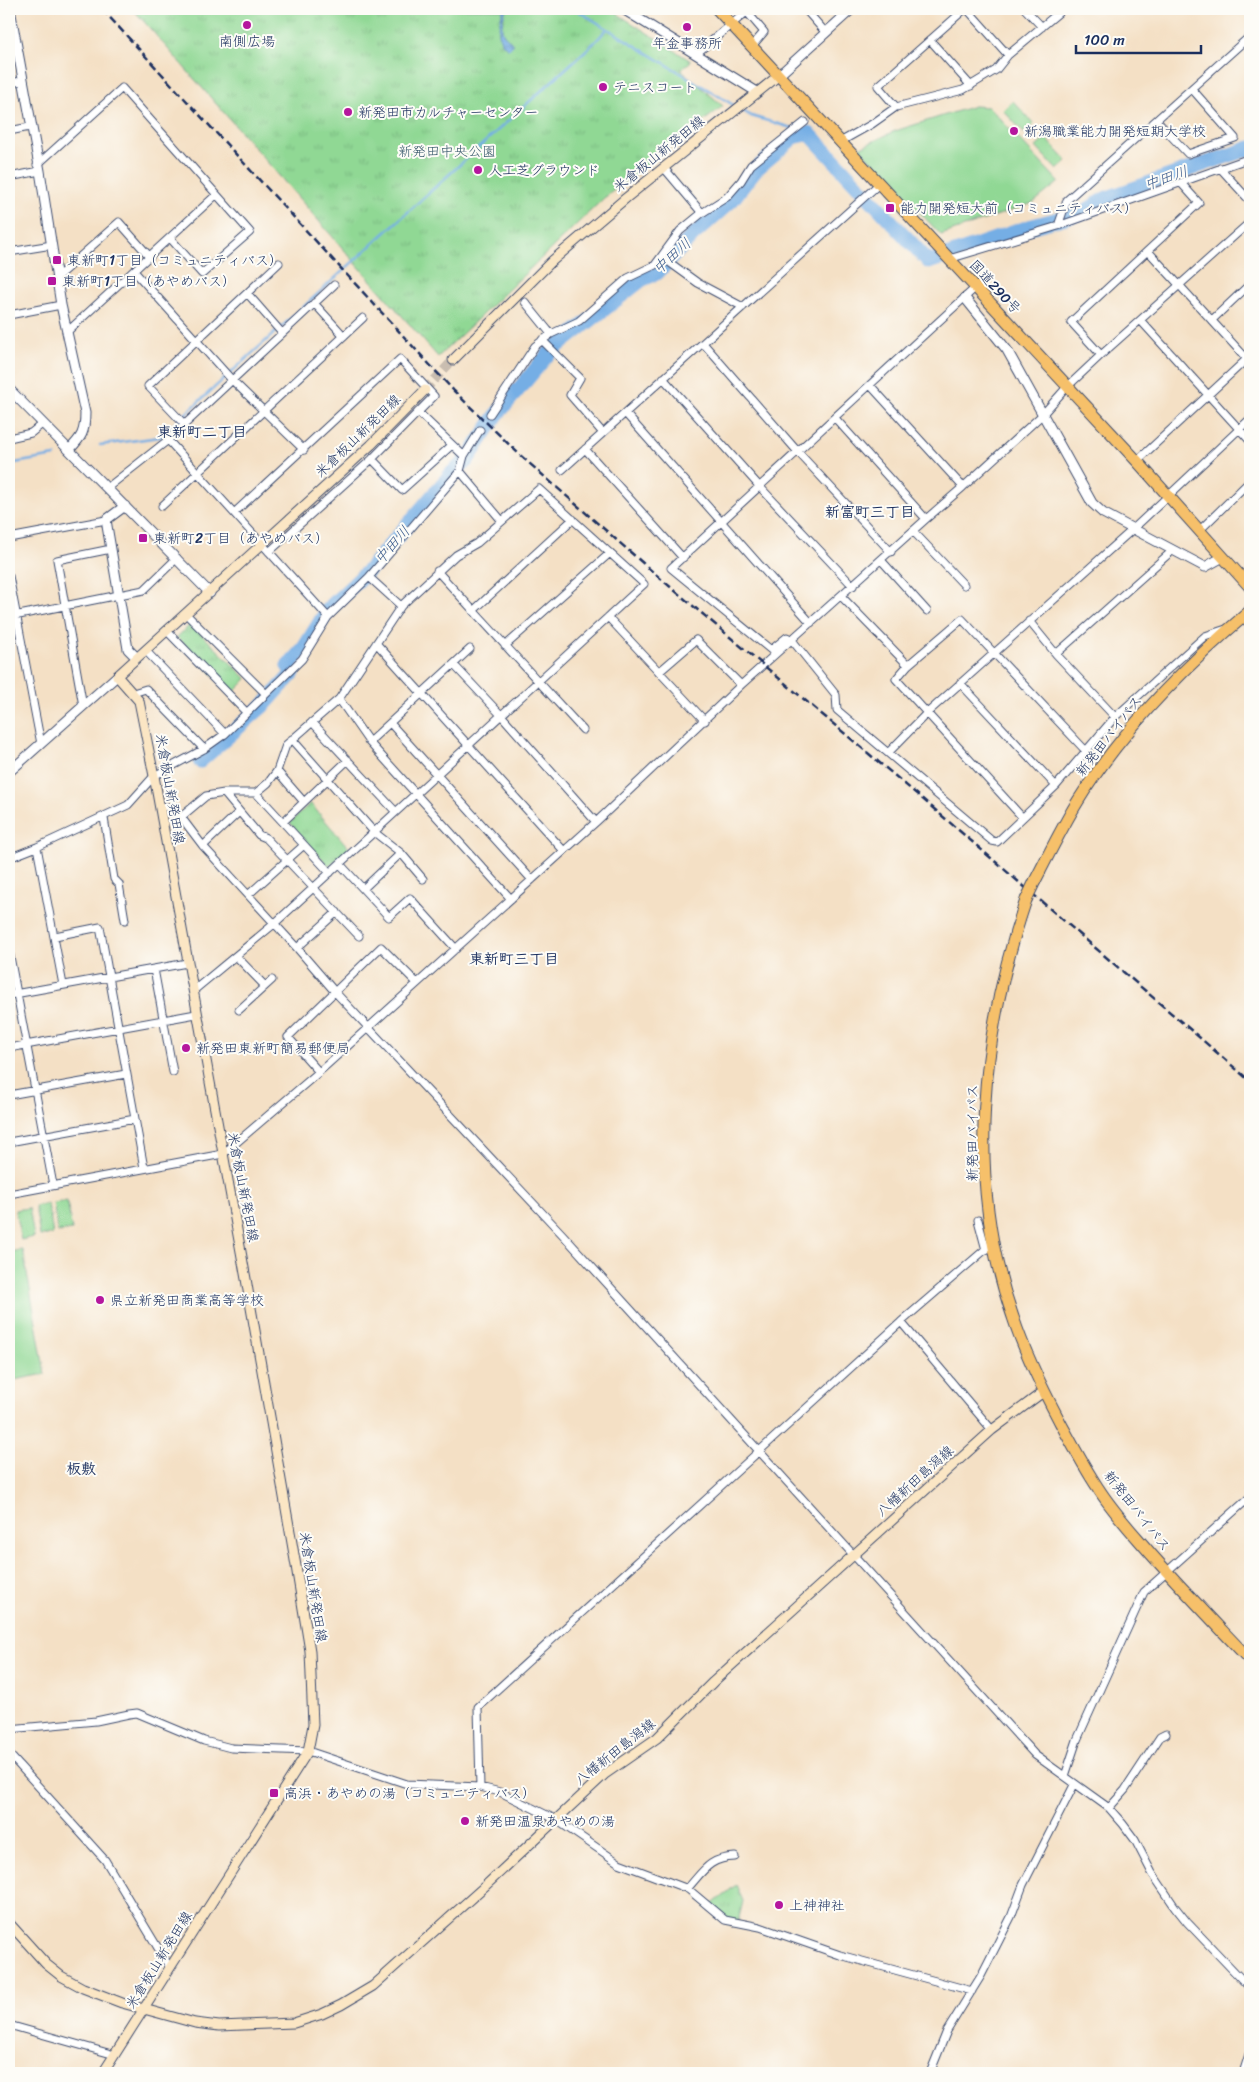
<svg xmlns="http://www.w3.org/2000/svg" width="1259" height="2082" viewBox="0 0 1259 2082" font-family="Sriracha,'Klee One',sans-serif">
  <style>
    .grass { fill: #90d894; stroke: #568479 }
    .park { fill: url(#park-tufts); stroke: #568479 }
    .water { fill: url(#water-waves); stroke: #486ea2 }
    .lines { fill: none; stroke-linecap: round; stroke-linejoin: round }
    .stream { stroke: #75aee5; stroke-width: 2.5 }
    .river { stroke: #75aee5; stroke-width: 15 }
    .secondary-tunnel { stroke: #c9bdb0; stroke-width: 9; stroke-dasharray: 9 4.5; stroke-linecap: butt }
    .minor-casing { stroke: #3c4a6d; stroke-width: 9 }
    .tertiary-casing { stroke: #3c4a6d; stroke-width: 11 }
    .secondary-casing { stroke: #3c4a6d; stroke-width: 11 }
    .trunk-casing { stroke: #3c4a6d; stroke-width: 13 }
    .minor { stroke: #fff; stroke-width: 7 }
    .tertiary { stroke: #fff; stroke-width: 9 }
    .secondary { stroke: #fbe6c4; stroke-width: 9 }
    .trunk { stroke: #f6c06b; stroke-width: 11 }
    .rail { stroke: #1b2f5e; stroke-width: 2.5; stroke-dasharray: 8 4; stroke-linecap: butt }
    .trunk-bridge-casing { stroke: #3c4a6d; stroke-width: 13; stroke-linecap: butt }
    .trunk-bridge { stroke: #f6c06b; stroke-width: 11 }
    .poi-dot { fill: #b5179e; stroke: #fdfcf7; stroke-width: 2 }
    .labels { text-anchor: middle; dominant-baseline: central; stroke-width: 4; stroke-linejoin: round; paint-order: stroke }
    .poi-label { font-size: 14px; fill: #1b2f5e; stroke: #fdfcf7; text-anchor: start }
    .park-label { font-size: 14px; fill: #38596c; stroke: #fdfcf7 }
    .street-label { font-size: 14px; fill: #1b2f5e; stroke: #fdfcf7 }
    .water-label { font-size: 15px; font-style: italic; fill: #3a5b8d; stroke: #fdfcf7 }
    .neighbourhood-label { font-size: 15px; font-weight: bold; fill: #1b2f5e; stroke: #fdfcf7 }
  </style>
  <defs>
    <pattern id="park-tufts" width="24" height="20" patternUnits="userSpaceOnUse" patternTransform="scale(1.25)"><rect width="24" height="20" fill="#90d894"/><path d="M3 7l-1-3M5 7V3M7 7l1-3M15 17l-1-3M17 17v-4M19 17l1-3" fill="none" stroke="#7cba82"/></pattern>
    <pattern id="water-waves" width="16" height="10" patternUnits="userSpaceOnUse" patternTransform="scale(1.25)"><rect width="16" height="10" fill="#75aee5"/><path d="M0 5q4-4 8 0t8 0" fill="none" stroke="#5f8ebd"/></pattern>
  </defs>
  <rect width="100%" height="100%" fill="#fdfcf7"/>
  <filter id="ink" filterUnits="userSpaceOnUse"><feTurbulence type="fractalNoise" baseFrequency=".02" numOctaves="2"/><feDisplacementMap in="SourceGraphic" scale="10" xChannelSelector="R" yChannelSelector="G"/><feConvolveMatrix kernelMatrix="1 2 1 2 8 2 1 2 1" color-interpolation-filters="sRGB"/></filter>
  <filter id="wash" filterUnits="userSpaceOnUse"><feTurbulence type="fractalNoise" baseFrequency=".0096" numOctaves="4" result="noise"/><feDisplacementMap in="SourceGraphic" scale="20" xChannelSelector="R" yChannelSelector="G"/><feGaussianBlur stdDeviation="1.12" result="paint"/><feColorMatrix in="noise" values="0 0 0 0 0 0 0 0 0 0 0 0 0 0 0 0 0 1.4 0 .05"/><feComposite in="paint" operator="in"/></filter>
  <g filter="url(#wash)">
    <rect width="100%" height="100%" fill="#f4e0c5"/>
    <path class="grass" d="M1013,101L1034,124L1024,133L1003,110Z
      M974,106L989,107L1059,182L1033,203L941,235L859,148L895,131Z
      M1046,138L1067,161L1057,170L1036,147Z
      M67,1201L72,1230L58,1232L53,1203Z
      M48,1204L53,1234L40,1236L35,1206Z
      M29,1208L34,1237L21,1240L15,1210Z
      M23,1250L45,1374L9,1381V1252Z"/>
    <path class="park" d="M133,9H610L691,61L681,70L723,106L604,198L438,357Z
      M191,624L247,679L232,694L177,637Z
      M310,803L349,848L329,866L290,823Z
      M736,1885L743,1901L738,1922L725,1920L710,1906Z"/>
    <path class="water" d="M503,9H506C504,16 499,27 504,35C507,38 510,40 513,45L509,49C493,39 500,24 503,9Z"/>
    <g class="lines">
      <path class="stream" d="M575,9L735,106
        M740,109L751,116L809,133
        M100,445L160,437L594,43L607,29
        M9,464L55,456"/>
      <path class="river" d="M200,761L266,703L293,673L288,666L304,648L328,609L368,571L453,472L467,460L496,416L550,352L641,280L657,273L692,236L732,200L755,170L794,137L809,133L929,262L1029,227L1084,212L1107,198L1250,148"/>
    </g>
  </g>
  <g filter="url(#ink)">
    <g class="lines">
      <path class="secondary-tunnel" d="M425,390L453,360"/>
      <g class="minor-casing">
        <path id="minor" d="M805,9L826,33
          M967,9L1008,55
          M1025,9L1042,27
          M747,12L764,32L752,46
          M930,40L971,86
          M697,53L750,9
          M9,83L22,81
          M896,107L878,86L965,9
          M1157,121L1188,154L1235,138L1192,89
          M9,131L30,127
          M840,142L872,124L896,107L963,90L996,70L1008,55L1063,9
          M37,165L122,88L250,232L202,274L170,238
          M664,168L702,213
          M1220,168L1250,201
          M9,177L40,171
          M1058,226L1067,200L1250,36
          M1148,251L1247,359
          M9,252L52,245
          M662,257L698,283L743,307
          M949,259L1058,226L1250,158
          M134,271L231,379L304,450
          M56,278L119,222L150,257
          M975,288L671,568L771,650L787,637L792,640L836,695L837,710L888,753L926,714L1132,530L1250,419
          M247,293L281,332
          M525,302L551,334
          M314,303L344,336
          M9,315L61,305
          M1212,320L1250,284
          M1141,321L1250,441
          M68,331L216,195
          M542,340L580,378L570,395L602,432
          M703,343L798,452L891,552
          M1101,355L1071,322L1199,203L1181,183
          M663,378L760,487L853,586
          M870,385L963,487
          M418,412L464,456
          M625,413L811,623
          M490,414L535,346L551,334L579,321L628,278L655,265L680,231L702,213L727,197L741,181L751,165L805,122
          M835,418L926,519
          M184,424L148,386L279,263
          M9,438L31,433L42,424
          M168,440L328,617
          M585,449L683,558
          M372,459L402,490L452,445
          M1137,461L1250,356
          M562,470L879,184
          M460,471L502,521
          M107,488L168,440L334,285
          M162,506L363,318
          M234,513L400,359L434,396L372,459L269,552
          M1200,530L1250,481
          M913,531L964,585
          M9,538L106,520
          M881,560L927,611
          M437,571L583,730
          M9,576L41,744
          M369,577L401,606
          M841,596L908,665
          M473,611L573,519
          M186,614L265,693
          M9,617L144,590L177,558
          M608,617L705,721
          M1029,621L1056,654L1115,717
          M167,631L246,712
          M376,643L564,851
          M505,646L610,553
          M145,650L225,734
          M1056,654L1172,551
          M454,665L501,715L596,822
          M659,672L696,640L741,685
          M960,683L1056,786
          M133,693L146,689L204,749
          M339,699L369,742L511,899
          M83,706L57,560L111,549
          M312,722L396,812
          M390,723L532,880
          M292,739L374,832L401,853L423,879
          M369,742L470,649
          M888,753L992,841L997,842L1056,786L1115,717L1205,636L1226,629
          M277,771L304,802
          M224,793L259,835L266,838L359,936
          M256,793L330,873
          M159,806L169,807L181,817L203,846L297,948L335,992L563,1235L1035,1755L1109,1808L1123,1824L1135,1840L1152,1873L1175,1907L1187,1922L1250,1988
          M181,817L206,796L224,793H256L268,783L277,771L286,745L339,699L401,606L456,555L477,543L539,489L644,584L274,924L193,991
          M1022,817L896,679L908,665L962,619L1086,751
          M104,818L114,879L119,884L125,920
          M283,822L348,760
          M203,846L239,812
          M37,847L63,985
          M9,858L37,847L128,805L154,776L204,749L225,734L302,659L328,617L369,577L460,471L464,456L480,430
          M340,864L389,917L410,898L456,949
          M363,889L401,853
          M248,895L304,845
          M55,936L100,927L144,1168
          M297,948L337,912
          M9,951L53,1185
          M236,956L265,986
          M154,969L173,1072
          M9,995L187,963
          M239,1010L272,980
          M9,1048L196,1014
          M319,1072L288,1037L381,947L417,983
          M9,1095L126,1074
          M9,1142L135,1119
          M9,1194L223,1154L319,1072L596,822L741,685L926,519L963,487L1042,415L1067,387L1101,355L1250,222
          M978,1220L986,1250
          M901,1322L992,1430
          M9,1729L96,1721L129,1714L137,1713L204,1741L231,1748L308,1751L407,1784L480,1787L500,1792L555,1819L619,1863L688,1889L725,1920L760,1927L840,1955L972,1991
          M9,1754L105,1860L170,1968
          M1065,1776L1077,1740L1144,1592L1250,1497
          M480,1787L478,1707L901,1322L994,1242
          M1109,1808L1125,1790L1160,1737L1166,1734
          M687,1889C704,1870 709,1858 735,1857
          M9,2025L115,2055
          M930,2073L947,2031L981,1976L1011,1917L1023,1885L1074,1785
          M1243,2073L1250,2051"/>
      </g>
      <g class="tertiary-casing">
        <path id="tertiary" d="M10,9L40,171L61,305L85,413C85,432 82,437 69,450
          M623,9L757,92
          M778,76L852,9
          M965,298L1007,350L1092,503L1103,513L1205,567L1223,557
          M9,389L210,593
          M125,506L106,520L128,649L136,657
          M9,772L117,676"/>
      </g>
      <g class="secondary-casing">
        <path id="secondary" d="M453,360L552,261L626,198L778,76
          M9,1923L46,1964L61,1976L83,1988L122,2003L195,2023L219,2026L294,2023L322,2014L341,2005L373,1986L485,1886L605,1774L657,1738L713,1682L992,1430L1043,1392
          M103,2073L308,1751L313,1725L310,1651L296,1566L246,1279L154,776L139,701L117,676L371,445L425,390"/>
      </g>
      <g class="trunk-casing">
        <path id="trunk" d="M717,9L1137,461L1250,587
          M1035,881C1049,854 1062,827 1078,801C1123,728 1185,666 1250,611
          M1026,900C981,1033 965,1182 1013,1317C1025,1354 1042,1388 1060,1422C1072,1444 1084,1467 1098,1488C1113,1512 1133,1533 1151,1554C1183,1590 1217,1625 1250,1660"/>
      </g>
      <use href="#minor" class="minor"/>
      <use href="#tertiary" class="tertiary"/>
      <use href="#secondary" class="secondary"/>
      <use href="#trunk" class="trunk"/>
      <path class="rail" d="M102,9L454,391L521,456L661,579L919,796L1250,1081"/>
      <g class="trunk-bridge-casing">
        <path id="trunk-bridge" d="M1026,900L1035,881"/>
      </g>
      <use href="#trunk-bridge" class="trunk-bridge"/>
    </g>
  </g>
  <g class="poi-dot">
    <circle cx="247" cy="25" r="5"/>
    <circle cx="687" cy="27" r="5"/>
    <circle cx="603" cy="87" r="5"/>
    <circle cx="348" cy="112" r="5"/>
    <circle cx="1014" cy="131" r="5"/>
    <circle cx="478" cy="170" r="5"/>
    <rect x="885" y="203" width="10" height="10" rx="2.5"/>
    <rect x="52" y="255" width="10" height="10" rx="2.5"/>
    <rect x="47" y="276" width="10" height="10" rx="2.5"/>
    <rect x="138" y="533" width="10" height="10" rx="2.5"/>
    <circle cx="186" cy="1048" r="5"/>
    <circle cx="100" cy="1300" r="5"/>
    <rect x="269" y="1788" width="10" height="10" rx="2.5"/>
    <circle cx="465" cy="1821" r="5"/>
    <circle cx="779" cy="1905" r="5"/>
  </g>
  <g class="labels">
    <g class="poi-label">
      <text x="247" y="41" text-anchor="middle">南側広場</text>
      <text x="687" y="43" text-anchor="middle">年金事務所</text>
      <text x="613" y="87">テニスコート</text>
      <text x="358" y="112">新発田市カルチャーセンター</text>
      <text x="1024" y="131">新潟職業能力開発短期大学校</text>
      <text x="488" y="170">人工芝グラウンド</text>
      <text x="900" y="208">能力開発短大前（コミュニティバス）</text>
      <text x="67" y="260">東新町1丁目（コミュニティバス）</text>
      <text x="62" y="281">東新町1丁目（あやめバス）</text>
      <text x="153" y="538">東新町2丁目（あやめバス）</text>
      <text x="196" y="1048">新発田東新町簡易郵便局</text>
      <text x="110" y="1300">県立新発田商業高等学校</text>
      <text x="284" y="1793">高浜・あやめの湯（コミュニティバス）</text>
      <text x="475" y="1821">新発田温泉あやめの湯</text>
      <text x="789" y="1905">上神神社</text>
    </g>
    <g class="park-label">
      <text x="447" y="151">新発田中央公園</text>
    </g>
    <g class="street-label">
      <text transform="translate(659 154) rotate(-39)">米倉板山新発田線</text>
      <text transform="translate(995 287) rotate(47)">国道290号</text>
      <text transform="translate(358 436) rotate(-44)">米倉板山新発田線</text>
      <text transform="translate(1109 736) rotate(-52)">新発田バイパス</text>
      <text transform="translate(170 789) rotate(80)">米倉板山新発田線</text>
      <text transform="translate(972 1133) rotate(-90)">新発田バイパス</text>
      <text transform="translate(243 1187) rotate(79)">米倉板山新発田線</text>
      <text transform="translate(915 1481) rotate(-42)">八幡新田島潟線</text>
      <text transform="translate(1137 1511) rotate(52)">新発田バイパス</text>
      <text transform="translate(313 1587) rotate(81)">米倉板山新発田線</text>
      <text transform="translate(615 1752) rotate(-38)">八幡新田島潟線</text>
      <text transform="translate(159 1960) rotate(-58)">米倉板山新発田線</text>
    </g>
    <g class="water-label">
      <text transform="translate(1166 178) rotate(-19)">中田川</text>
      <text transform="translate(672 256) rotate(-42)">中田川</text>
      <text transform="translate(392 545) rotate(-48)">中田川</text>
    </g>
    <g class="neighbourhood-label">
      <text x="202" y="432">東新町二丁目</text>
      <text x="870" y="512">新富町三丁目</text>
      <text x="514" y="959">東新町三丁目</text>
      <text x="81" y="1469">板敷</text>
    </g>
  </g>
  <rect width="1259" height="2082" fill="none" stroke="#fdfcf7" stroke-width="30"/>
  <path d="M1076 45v8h125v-8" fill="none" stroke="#1b2f5e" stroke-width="2.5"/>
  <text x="1084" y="45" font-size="15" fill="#1b2f5e" stroke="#fdfcf7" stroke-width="4" paint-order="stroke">100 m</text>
</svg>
